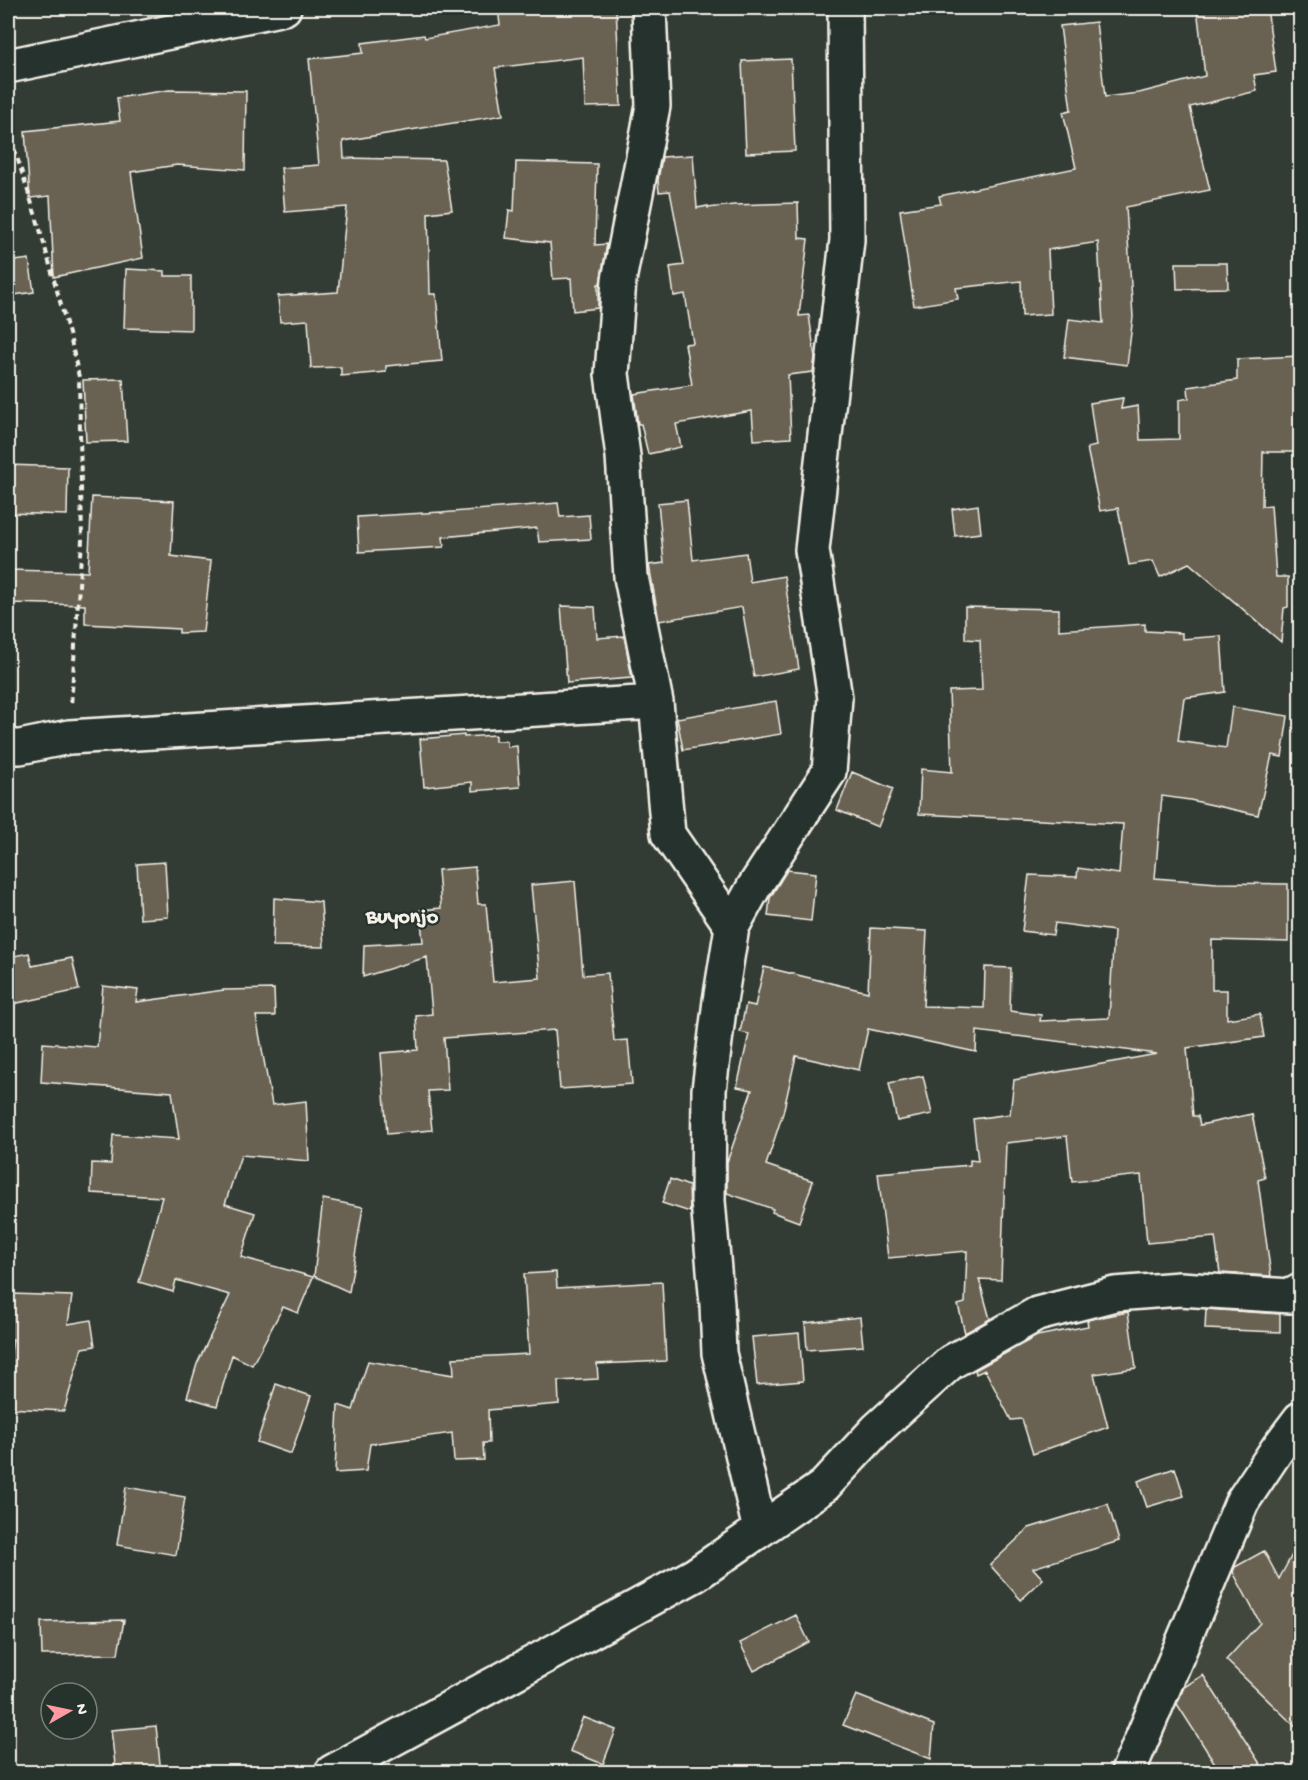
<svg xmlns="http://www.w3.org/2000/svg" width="1308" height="1780" viewBox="0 0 1308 1780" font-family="'Gochi Hand',sans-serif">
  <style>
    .built { fill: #43473d }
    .building { fill: #696252; stroke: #f4f1e8; stroke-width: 1.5 }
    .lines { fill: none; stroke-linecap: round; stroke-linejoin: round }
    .street-casing { stroke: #f4f1e8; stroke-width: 38 }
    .path { stroke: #f4f1e8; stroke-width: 4; stroke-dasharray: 6 4.5; stroke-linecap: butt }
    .street { stroke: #26332d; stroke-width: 33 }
    .labels { text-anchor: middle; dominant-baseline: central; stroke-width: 4.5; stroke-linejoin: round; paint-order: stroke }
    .quarter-label { font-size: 22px; font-weight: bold; fill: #f4f1e8; stroke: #26332d }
  </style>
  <rect width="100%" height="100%" fill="#333c34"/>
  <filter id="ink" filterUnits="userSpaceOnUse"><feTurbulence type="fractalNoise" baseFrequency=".0167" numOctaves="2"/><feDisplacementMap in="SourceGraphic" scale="12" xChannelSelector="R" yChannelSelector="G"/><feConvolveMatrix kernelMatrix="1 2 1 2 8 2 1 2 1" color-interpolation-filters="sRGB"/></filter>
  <g filter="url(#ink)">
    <path class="built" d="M1300,1436V1772H1131L1245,1508Z"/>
    <path class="building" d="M498,8H616L621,106L585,107L583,57L495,68L503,115L343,141L344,158L444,160L452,210L428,213L430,294H436L442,361L386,366V372L341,376V367L311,368L308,320L280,322L278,296L338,292L347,207L285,212L281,168L319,165L309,59L363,53L362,43L424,35L425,38L500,25Z
      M1197,8H1267L1276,72L1254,75L1257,91L1190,107L1210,190L1126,207L1133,317L1127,365L1064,357L1069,319L1103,323L1098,242L1048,250L1051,314L1022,316L1021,281L956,288L958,299L914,306L900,210L941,204L939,196L1076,168L1063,112L1071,110L1060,26L1096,22L1105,97L1139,93L1205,76Z
      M791,59L795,151L746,153L742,61Z
      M169,90L246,91L245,170L177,165L131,172L143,258L54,277L50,196L30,198L25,131L120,121L117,98Z
      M693,155L697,208L708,206V208L734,205L798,203L799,238L808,239L799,316L809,315L815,357L813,372L788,375L791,438L754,440L752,411L676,424L681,447L648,454L641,424H638L634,394L692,385L685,344L693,343L685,294L674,296L670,267L684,265L670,191L659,192L658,180L662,157Z
      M516,162L597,164L595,245L607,244L600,284H598V308L573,311L571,278L553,279L550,243L506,238L509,210L514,211Z
      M29,259L34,292L8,296V262Z
      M1176,263H1227L1228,288L1177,289Z
      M126,269L165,271V276H191V330L124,328Z
      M1300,356V452H1263L1262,506L1271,505L1276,577H1288V607L1284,608L1281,642L1189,563L1160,577L1153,561L1129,565L1118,508L1100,511L1087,448L1096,446L1090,403L1123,398L1121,409L1138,406L1140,440L1179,439V400L1189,398L1188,387L1237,380V359Z
      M123,379L127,441L86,442L83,380Z
      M8,465L68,467L67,515L8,513Z
      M92,497L174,501L171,556L211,561L203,632L179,633V629L85,624V605L8,603V570L88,572Z
      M687,500L693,560L746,553L750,582L784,576L799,669L754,677L742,607L659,621L649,565L664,563L658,503Z
      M558,503L560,517L589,515L591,539L539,542L537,528L443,537L444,547L359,552L357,517L441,512V513Z
      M978,505L981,533L955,536L952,509Z
      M561,606L595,607L597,638L624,636L632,678L567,683Z
      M965,607L1059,609V630L1145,624V631L1182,633V639L1221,636L1225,692L1184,698L1178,741L1226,748L1232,707L1288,716L1282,757L1272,755L1258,815L1190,800L1162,796L1155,878L1217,883L1288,884V942L1212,940V990H1227V1019L1260,1014L1264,1037L1187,1048L1193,1116H1198L1200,1125L1252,1114L1265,1178L1258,1180L1271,1276L1220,1273L1215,1237L1147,1243L1141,1175L1072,1182L1067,1136L1006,1143L1001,1280L979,1279L990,1319L965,1333L958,1305L965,1303L967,1251L888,1258L878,1173L970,1165V1160L978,1161L973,1119L1010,1114L1014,1080L1157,1054L977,1031L976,1052L868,1029L859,1070L796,1056L783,1113L766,1165L813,1181L799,1222L772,1212L773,1209L727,1193V1162L752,1090L737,1087L749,1034L740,1032L746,1004L755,1006L764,967L868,992L871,928L927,931L923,1006L984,1008L985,967L1011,968L1010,1011L1041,1015L1040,1021L1109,1018L1114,931L1055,923L1053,935L1022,931L1029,875L1077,877L1078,868L1119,874L1123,824L919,814L921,769L952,772L949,691L982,690L980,640L965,639Z
      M776,701L781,734L683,750L677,718Z
      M464,735V737L495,735V741H507V747L517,746L520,787L472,791V782L424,787L420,739Z
      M852,772L893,789L878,827L837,810Z
      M165,862L168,917L140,919L137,864Z
      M475,867L478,904H486L493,982L540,978L531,885L575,881L583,975L608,973L614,1041L628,1040L632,1084L560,1089L555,1030L444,1038L448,1090L428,1091L432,1130L387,1134L381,1053L418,1050L416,1016L432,1014L427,957L363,977L364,945L423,942L420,910L441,908L438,870Z
      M787,870L816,873L811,921L768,916L770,898Z
      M274,898L321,902L324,947L273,946Z
      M29,953L32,966L72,958L79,990L8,1005V957Z
      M103,986L138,990L136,1002L224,990L274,989L275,1016H256L272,1105L306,1101L309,1161L241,1155L225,1204L255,1213L241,1257L313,1277L298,1313L283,1307L252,1365L232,1355L217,1406L187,1397L197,1364L230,1295L176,1280L173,1292L139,1282L162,1197L91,1193L92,1163L111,1164L113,1135L179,1139L172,1092L41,1082L43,1043L97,1047Z
      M923,1076L932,1114L897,1121L889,1083Z
      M670,1179L689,1186L690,1212L662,1203Z
      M323,1199L363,1207L349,1292L314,1276Z
      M556,1272L557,1288L662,1282L666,1361L597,1364L598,1379L558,1381L559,1404L488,1410L489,1443H483L484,1460L454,1461L452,1433L370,1444L366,1471L335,1473L338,1405L353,1410L368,1361L454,1375L453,1358L529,1354L524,1274Z
      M11,1294L72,1296L68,1324L91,1320L95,1346L82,1348L64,1411L8,1408V1369L13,1339H8V1299H11Z
      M1206,1309L1280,1314V1332L1205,1329Z
      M1128,1312L1136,1368L1094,1374L1108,1427L1033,1454L1022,1419L1011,1420L985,1370L976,1374L975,1370L1037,1336L1088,1326L1087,1320Z
      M860,1317L863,1346L807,1350L805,1323Z
      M799,1333L803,1381L757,1385L752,1337Z
      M276,1384L311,1396L291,1454L257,1442Z
      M1175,1468L1184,1496L1147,1507L1138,1481Z
      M126,1487L185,1497L176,1555L117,1545Z
      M1108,1504L1119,1541L1033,1568L1043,1579L1021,1600L990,1565L1029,1528Z
      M1300,1540V1731L1226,1660L1260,1623L1233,1572L1235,1567L1264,1551L1279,1579Z
      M796,1615L809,1642L754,1671L740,1643Z
      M124,1620L118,1654L42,1655L41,1622Z
      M1203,1675L1266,1773H1221L1177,1704L1184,1687Z
      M856,1695L934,1725L931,1759L843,1725Z
      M583,1717L616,1730L603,1764L570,1751Z
      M156,1726L161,1773H116L111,1730Z"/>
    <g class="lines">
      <g class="street-casing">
        <path id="street" d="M649,8L653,106L619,280L612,374L623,456L631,577L656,702L668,834L732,927L720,1001L709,1090L708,1201L717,1304L719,1353L760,1530
          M8,66L284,8
          M8,747H20L69,737L656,702
          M732,927L754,887L829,772L835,698L812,550L847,240L845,8
          M332,1772L695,1575L824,1486L877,1429L951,1362L1037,1314L1115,1294L1180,1289L1291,1296L1300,1291
          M1128,1772L1242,1502L1278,1448L1300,1419"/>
      </g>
      <path class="path" d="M8,129L39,226L71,341L79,377L82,540L71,706"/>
      <use href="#street" class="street"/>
    </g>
  </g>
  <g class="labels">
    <g class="quarter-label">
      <text x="402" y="918">Buyonjo</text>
    </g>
  </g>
  <rect width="1308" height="1780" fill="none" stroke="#26332d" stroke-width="30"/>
  <rect x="15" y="15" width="1278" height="1750" fill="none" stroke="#f4f1e8" stroke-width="2" filter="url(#ink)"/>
  <g transform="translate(69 1711) rotate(81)"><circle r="28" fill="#26332d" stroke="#787f78" stroke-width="1.5"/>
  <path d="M0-4.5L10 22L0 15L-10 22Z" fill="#ff9aa2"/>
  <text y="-9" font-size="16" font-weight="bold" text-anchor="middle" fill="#f4f1e8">N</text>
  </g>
</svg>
